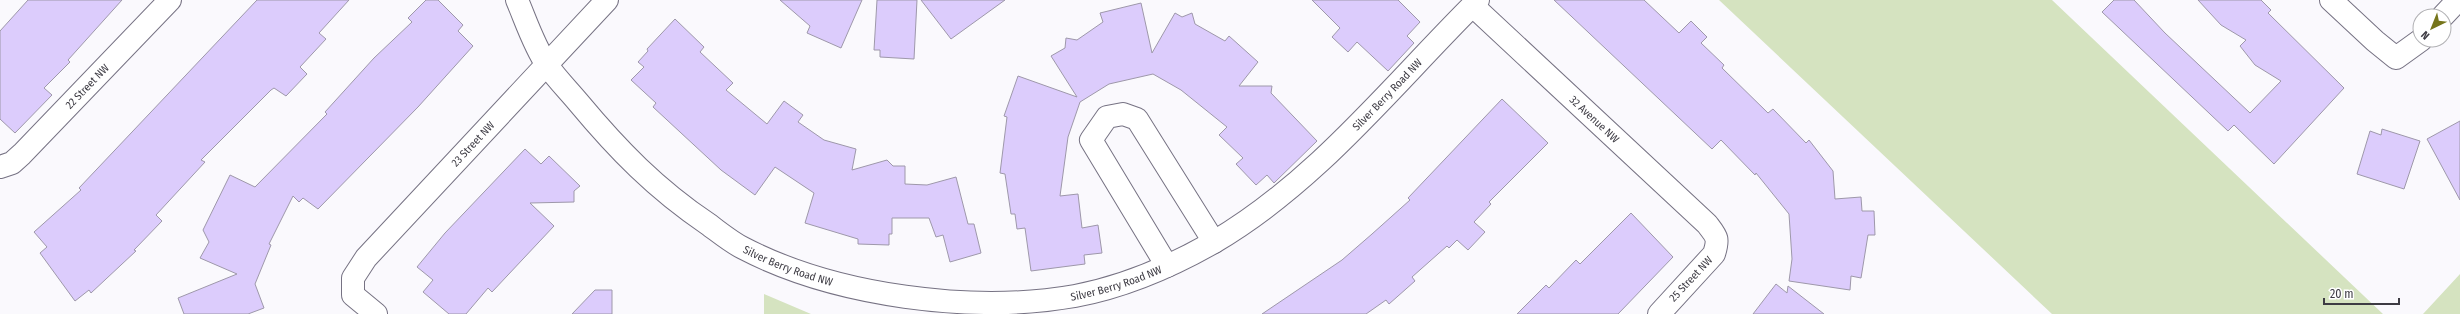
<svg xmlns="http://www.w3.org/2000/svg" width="2460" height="314" viewBox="0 0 2460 314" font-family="'Fira Sans Condensed',sans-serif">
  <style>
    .green { fill: #d5e3c0 }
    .building { fill: #dcccfc; stroke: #9e98aa }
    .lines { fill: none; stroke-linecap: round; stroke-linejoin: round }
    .minor-casing { stroke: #767283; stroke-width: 24 }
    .tertiary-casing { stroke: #767283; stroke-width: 24 }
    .minor { stroke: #fff; stroke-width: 22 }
    .tertiary { stroke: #fff; stroke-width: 22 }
    .labels { text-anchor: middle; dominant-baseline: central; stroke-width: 3.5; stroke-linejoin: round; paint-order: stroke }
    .street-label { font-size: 11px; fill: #3d3b43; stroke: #fff }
  </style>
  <rect width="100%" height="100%" fill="#faf9fd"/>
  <path class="green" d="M1719,0H2052L2383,314H2052Z
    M2460,274V314H2423Z
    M764,294L811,314H764Z"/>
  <path class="building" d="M28,0H122L68,60L70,62L44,88L52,95L15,133L0,119V31Z
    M257,0H349L319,33L326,39L300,67L307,74L286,96L274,88L271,90L201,160L205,162L156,215L162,221L134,250L136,251L91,293L89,290L75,301L40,253L47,247L34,232L81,190L79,188Z
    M426,0H438L463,25L458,31L473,46L418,107L318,209L303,198L299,202L293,196L269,244L271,245L255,284L264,308L248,314H184L178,298L237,274L200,258L209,242L203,230L230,175L255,187L327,114L325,112L374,58L412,22L408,18Z
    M780,0H862L841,48L807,33L810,26Z
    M877,0H917L914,59L880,57V50H874Z
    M921,0H1005L951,39Z
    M1312,0H1398L1420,22L1407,36L1414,43L1388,71L1357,42L1348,52L1332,37L1340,28Z
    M1554,0H1644L1679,33L1691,21L1707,37L1701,43L1724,65L1722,68L1768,113L1773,109L1806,143L1809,140L1833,171L1835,199L1861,197L1862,211H1874L1875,235H1868L1861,278L1851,276L1850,290L1789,281L1792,259L1789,214L1756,173L1755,175L1721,140L1712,149Z
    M2114,0H2134L2165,33L2250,113L2281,81L2255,65L2240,46L2246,40L2221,25L2198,0H2261L2271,10L2268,13L2344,88L2274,164L2234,125L2228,131L2102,12Z
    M1141,3L1152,53L1175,13L1182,17L1192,13L1195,24L1225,41L1229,36L1258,62L1239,86H1272L1271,93L1317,141L1274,183L1267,175L1256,185L1236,164L1243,158L1219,135L1227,127L1181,90L1153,74L1109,84L1080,102L1068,137L1060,196L1078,194L1082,228L1098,225L1102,253L1084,255L1085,264L1031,271L1025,228L1017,229L1015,214H1011L1005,174L1000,173L1007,117L1004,116L1018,76L1077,97L1051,56L1065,48L1066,38L1077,40L1103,22L1100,13Z
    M675,19L704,47L700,52L733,83L726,90L767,124L784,101L803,115L798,122L824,140L856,149L852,170L887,160L893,166H905V184L927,185L956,177L968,224H974L981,253L950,262L943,235L936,237L929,218H892V234H889V245L858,244V239L805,223L814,193L775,167L755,195L721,170L653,107L656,103L631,80L644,67L638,62L648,51L647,49Z
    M1502,99L1548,143L1489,202L1491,204L1474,222L1485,232L1468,250L1457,240L1449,248L1447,246L1412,277L1415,281L1389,304L1386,300L1366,314H1262L1342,260L1372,234L1410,200L1408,198Z
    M2460,121V200L2427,139Z
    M2382,129L2420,141L2404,189L2357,174L2370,131L2381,135Z
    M525,149L541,164L549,156L580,186L574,191V202L530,203L554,226L492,292L488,288L466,314H449L423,292L433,280L417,267L445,233Z
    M1631,213L1673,257L1618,314H1517L1546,285L1549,288L1576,260L1580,264Z
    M1776,284L1787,293L1788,286L1824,314H1753Z
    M595,290H612V314H572Z"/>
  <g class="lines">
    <g class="minor-casing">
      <g id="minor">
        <path d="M2331,0L2375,41L2396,58L2421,40"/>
        <path d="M2443,16L2458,0"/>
        <path id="s1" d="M0,167L12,163L22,154L170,0"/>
        <path d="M1167,266L1091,140L1107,117L1123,114L1137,119L1214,242"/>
        <path id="s2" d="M376,314L353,295V278L366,258L607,0"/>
      </g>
    </g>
    <g class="tertiary-casing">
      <g id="tertiary">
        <path id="s3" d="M517,0C526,21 534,46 547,65C556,78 568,90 578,102C618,150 656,189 708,224C719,232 731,242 743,248C835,296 973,314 1075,296C1123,287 1172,266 1214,242C1318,181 1394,83 1478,0"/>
        <path id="s4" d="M1473,6L1707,224C1717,237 1719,238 1714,254L1659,314"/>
      </g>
    </g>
    <use href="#minor" class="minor"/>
    <use href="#tertiary" class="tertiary"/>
  </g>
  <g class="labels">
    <g class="street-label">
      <text stroke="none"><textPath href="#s1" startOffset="120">22 Street NW</textPath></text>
      <text stroke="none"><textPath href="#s3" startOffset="1060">Silver Berry Road NW</textPath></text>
      <text stroke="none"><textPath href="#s4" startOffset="166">32 Avenue NW</textPath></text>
      <text stroke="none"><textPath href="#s2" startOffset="227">23 Street NW</textPath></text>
      <text stroke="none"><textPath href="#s3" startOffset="390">Silver Berry Road NW</textPath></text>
      <text transform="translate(1691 279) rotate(-47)">25 Street NW</text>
      <text stroke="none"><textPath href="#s3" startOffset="725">Silver Berry Road NW</textPath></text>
    </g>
  </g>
  <g transform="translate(2432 28) rotate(223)"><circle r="19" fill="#ffffff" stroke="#b1b1b4"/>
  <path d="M0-3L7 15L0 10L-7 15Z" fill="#76751b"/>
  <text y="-6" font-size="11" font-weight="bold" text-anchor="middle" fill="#3d3b43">N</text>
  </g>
  <path d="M2324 298v6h75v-6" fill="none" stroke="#3d3b43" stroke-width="2"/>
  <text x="2330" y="298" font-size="12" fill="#3d3b43" stroke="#ffffff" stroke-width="3" paint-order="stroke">20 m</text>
</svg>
